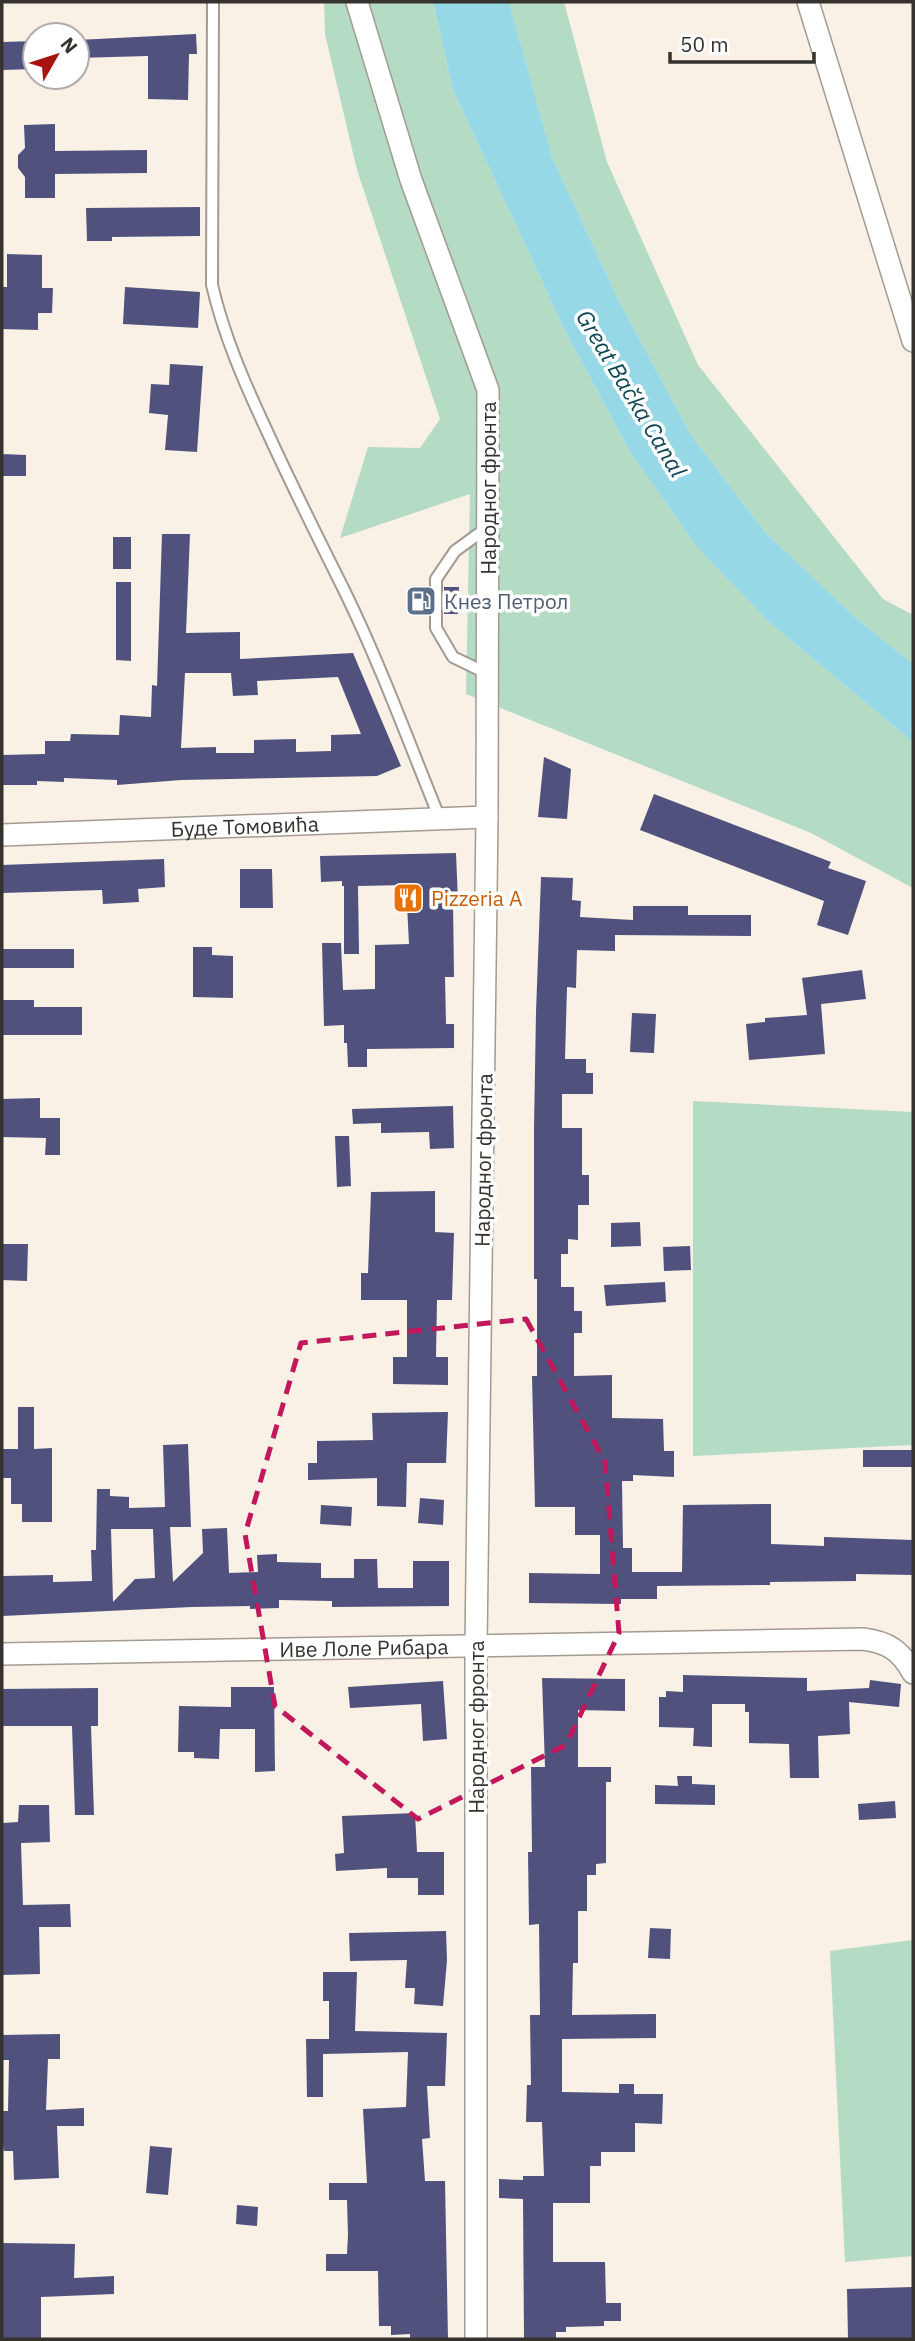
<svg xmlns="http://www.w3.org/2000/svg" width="915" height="2341" viewBox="0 0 915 2341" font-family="'IBM Plex Sans',sans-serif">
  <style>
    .green { fill: #b4dbc3 }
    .water { fill: #97d8e7 }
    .building { fill: #50527d; fill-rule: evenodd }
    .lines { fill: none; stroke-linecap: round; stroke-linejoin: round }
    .service-casing { stroke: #a39b92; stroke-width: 14 }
    .minor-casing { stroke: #a39b92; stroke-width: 24 }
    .service { stroke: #fff; stroke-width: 10 }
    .minor { stroke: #fff; stroke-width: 21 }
    .marked { fill: none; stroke: #c2185b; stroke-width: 5; stroke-dasharray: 14 9; stroke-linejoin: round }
    .labels { text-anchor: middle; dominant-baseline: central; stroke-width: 7; stroke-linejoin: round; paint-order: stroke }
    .street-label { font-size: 21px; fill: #36332f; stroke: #fff }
    .service-label { font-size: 21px; fill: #4e5e75; stroke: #fff; text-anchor: start }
    .food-label { font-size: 21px; fill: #c56008; stroke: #fff; text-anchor: start }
    .water-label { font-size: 23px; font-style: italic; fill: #0c4752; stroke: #fff }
  </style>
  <rect width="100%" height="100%" fill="#f9f0e6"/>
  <path class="green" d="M324,2H433L453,90L566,333L630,452L697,547L769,622L913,742V888L811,833L466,694L470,494L340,538L368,447L420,448L440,419L357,170L325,34Z
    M509,2H564L607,162L698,365L883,599L913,615V664L856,618L765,532L691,435L617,297L552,157Z
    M693,1101L913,1112V1445L693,1456Z
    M913,1940V2256L845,2262L830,1951Z"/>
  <path class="water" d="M433,2H509L552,157L617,297L691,435L765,532L856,618L913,664V742L769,622L697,547L630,452L566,333L453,90Z"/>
  <path class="building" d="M196,34L197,54H189L188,100L148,99V56L77,58V40Z
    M35,41V69L2,70V42Z
    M55,124V151L147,150V173L55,174V198H25V177L18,168V155L25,148L24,125Z
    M200,207V236L112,237V241H87L86,208Z
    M7,254L42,255V288H53L52,313H38V330L2,329V287H7Z
    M125,287L200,292L198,328L123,324Z
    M170,364L203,366L197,452L165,450L168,415L149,413L151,384L169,385Z
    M2,454L26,455V476H2Z
    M162,534H190L186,633L240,632V659L353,653L401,766L377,776L181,780L117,785V780L64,778V782L37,781V785H2V755L45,754V741H70L71,734L119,735L120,715L151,717L152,685L157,686ZM185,673H231L233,696L258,695L257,681L338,677L361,734L331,735V751L296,752V739L254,740V753H216V747L181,748Z
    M113,537H131V569H113Z
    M116,582H131V661L116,660Z
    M444,587H459L458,614H444Z
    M411,590H428V609H411Z
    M544,757L571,769L567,819L538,817Z
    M654,794L831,862L828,868L866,881L848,935L817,925L824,901L640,830Z
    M456,853L458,902H453L454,977H445L446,1024H454V1048L367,1049V1067H348L347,1043H344V1025L324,1026L322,943H341L343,990L375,989V945L409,944L406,885L358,886L359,954H344V886H342V881L321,882L320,856Z
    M164,859L165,887L138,889L139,902L103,904L102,890L2,893V865Z
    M240,869H272L273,908H240Z
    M541,877L573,878L572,900L581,901L580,917L633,920V906H688V915H751V936L615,935V951L577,950L576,988L567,987L565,1059H586V1073H593V1094H562V1128H582V1175H589V1205H578V1240L568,1239V1254H561V1287H574V1311H582V1333H574V1376L612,1375V1418L663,1419L664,1451H674V1477L633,1475V1481H622L623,1548H632V1572H682L683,1505L771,1504V1544L824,1546V1537L913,1540V1575L856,1574V1581L770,1582V1585L657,1586V1599H621V1604L529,1603V1573L600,1574V1535H575V1507H535L532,1376H537V1279H534V1128L536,1012Z
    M193,947H212V955L233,956V998L193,997Z
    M2,949H74V968H2Z
    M862,970L866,999L821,1004L825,1054L749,1060L746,1024L765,1022V1018L807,1015L802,978Z
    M2,1000H34V1007H82V1035H2Z
    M632,1013L656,1014L654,1053L630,1052Z
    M40,1098V1118H60V1155H45L46,1138L2,1137V1099Z
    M453,1106L454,1148L430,1149L429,1132L381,1133V1123L353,1124L352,1109Z
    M335,1136H349L351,1186L337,1187Z
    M435,1191V1232L454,1233L452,1300H437L436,1357H448V1385L393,1384V1357H407V1300H361V1273H368L371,1192Z
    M640,1222L641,1246L611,1247V1223Z
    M2,1244H28L27,1281L2,1280Z
    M690,1246L691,1270L664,1271L663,1247Z
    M665,1282L666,1302L606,1306L604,1285Z
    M18,1407H34V1449L52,1448V1522H22V1504H11V1478H2V1449H18Z
    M448,1412L446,1463H407L406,1507L377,1506V1478L308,1480V1463H317V1441L373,1440L372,1413Z
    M188,1444L191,1527H170L173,1582L203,1553L202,1529L227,1528L229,1573L258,1572L257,1555L277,1554V1562L321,1563V1578H354V1559H377L378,1588H413V1561H449V1606L332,1607V1601L279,1600V1608L250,1609V1606L192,1607L2,1616V1576L53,1575V1582L92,1581L91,1550H96L97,1489H110V1496L129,1497V1508L165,1507L163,1445ZM111,1529H153L155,1578L135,1579L113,1602Z
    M863,1450H913V1467H863Z
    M420,1498L444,1500L443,1525L418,1523Z
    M321,1505L352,1507L351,1526L320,1524Z
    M683,1675L807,1678V1691L869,1688L870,1680L901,1684L899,1707L849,1702L850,1734L818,1736L819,1778H790L789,1744L749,1743V1712H745V1704H712V1747L693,1746L694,1728L659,1727V1697H666V1691L683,1692Z
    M542,1678L625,1679V1711L578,1710V1767H611V1782H606V1863L596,1864V1875H587V1911H578V1963H573L572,2015L656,2014V2038L562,2039V2092L619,2093V2084H634V2094H663L662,2124L635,2123V2152H601V2166H590V2203H553V2262H605L606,2303H621V2321H604V2326L566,2327V2332H556V2339H524L523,2199L499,2198V2179L523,2180V2176H544L542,2122H526L527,2085H531L530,2015H540L539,1924L529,1925L528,1852H532L531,1767H545Z
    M443,1681L447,1739L423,1741L421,1704L350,1708L348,1687Z
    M231,1687H274L275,1771L255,1772V1729H220L219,1759L194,1758V1752H178L179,1706L231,1707Z
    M98,1688V1726H91L94,1815H75L72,1726H2V1689Z
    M677,1776H692V1784L715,1785V1805L655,1804V1785L678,1786Z
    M895,1801L896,1818L859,1820L858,1804Z
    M19,1805H49L50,1842L21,1843L23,1905L70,1904L71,1927H39L40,1974L2,1975V1823L18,1822Z
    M415,1813L417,1852H444V1895H418V1878H387V1868L336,1871L335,1854L344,1853L342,1816Z
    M650,1928L671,1929L670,1959L648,1958Z
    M446,1931L447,1960L443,2006L414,2004L415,1988H405L407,1960L350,1961L349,1933Z
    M323,1972H357L355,2031L447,2033L445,2086H427L430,2138L422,2139L425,2181H445L448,2339H410V2334L391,2335V2326H379L378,2271H326V2254H347L348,2235L347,2200H329V2183H367L363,2109L406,2107L408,2052L323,2054V2097H307L306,2039H329V2001H323Z
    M60,2034V2059H48L46,2110L84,2108V2126H57L59,2178L14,2180L13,2151H4L2,2140V2111H8L9,2060H2V2035Z
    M150,2146L172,2148L168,2195L146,2193Z
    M237,2205L258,2207L257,2226L236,2224Z
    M3,2243L75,2244L74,2278L114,2276V2294L41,2297V2339H2Z
    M913,2287V2339H848L847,2289Z"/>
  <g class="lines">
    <g class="service-casing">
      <path id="service" d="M213,2L212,285C224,336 244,382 266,429C291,484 318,538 345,592C381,666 409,743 440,819
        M488,527L455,551L436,579V628L453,657L488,674"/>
    </g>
    <g class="minor-casing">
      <g id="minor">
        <path d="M357,2L411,180L488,390L487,817L476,1646V2339"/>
        <path d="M808,2L913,341"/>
        <path id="s1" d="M2,835L487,817"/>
        <path id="s2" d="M2,1654L863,1639C888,1642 901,1651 913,1673"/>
      </g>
    </g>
    <use href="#service" class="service"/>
    <use href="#minor" class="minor"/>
  </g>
  <path class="marked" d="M526,1319L605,1462L619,1633L566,1745L418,1819L275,1706L245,1534L301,1343Z"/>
  <defs>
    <g id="fuel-square" transform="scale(1.575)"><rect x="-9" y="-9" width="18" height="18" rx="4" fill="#5c6f8a" stroke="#fff"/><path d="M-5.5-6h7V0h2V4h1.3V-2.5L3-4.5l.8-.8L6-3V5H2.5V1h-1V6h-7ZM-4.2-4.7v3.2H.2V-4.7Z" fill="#fff"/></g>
    <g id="restaurant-square" transform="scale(1.575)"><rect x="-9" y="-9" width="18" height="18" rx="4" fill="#e8710a" stroke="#fff"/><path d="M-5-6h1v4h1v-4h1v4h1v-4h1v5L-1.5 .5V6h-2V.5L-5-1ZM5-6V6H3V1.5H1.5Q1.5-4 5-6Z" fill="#fff"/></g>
  </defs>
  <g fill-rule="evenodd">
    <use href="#fuel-square" x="421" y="601"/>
    <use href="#restaurant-square" x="408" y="898"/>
  </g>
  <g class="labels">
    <g class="street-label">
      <text transform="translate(488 488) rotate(-90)">Народног фронта</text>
      <text stroke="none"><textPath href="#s1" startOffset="243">Буде Томовића</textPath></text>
      <text transform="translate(483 1160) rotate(-89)">Народног фронта</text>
      <text stroke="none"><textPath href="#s2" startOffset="362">Иве Лоле Рибара</textPath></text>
      <text transform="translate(476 1727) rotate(-90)">Народног фронта</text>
    </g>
    <g class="service-label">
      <text x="444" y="601">Кнез Петрол</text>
    </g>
    <g class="food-label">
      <text x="431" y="898">Pizzeria A</text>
    </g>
    <g class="water-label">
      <text transform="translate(632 393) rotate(59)">Great Bačka Canal</text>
    </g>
  </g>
  <rect width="915" height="2341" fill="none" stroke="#36332f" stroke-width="7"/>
  <g transform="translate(56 56) rotate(51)"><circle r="33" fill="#ffffff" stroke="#afadac" stroke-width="2"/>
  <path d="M0-5L12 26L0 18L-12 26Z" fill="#a7130f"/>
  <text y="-10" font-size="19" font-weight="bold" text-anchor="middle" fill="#36332f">N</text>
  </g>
  <path d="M670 52v10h144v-10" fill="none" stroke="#36332f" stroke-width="3.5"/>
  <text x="680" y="52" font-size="21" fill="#36332f" stroke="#ffffff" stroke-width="5" paint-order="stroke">50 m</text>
</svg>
